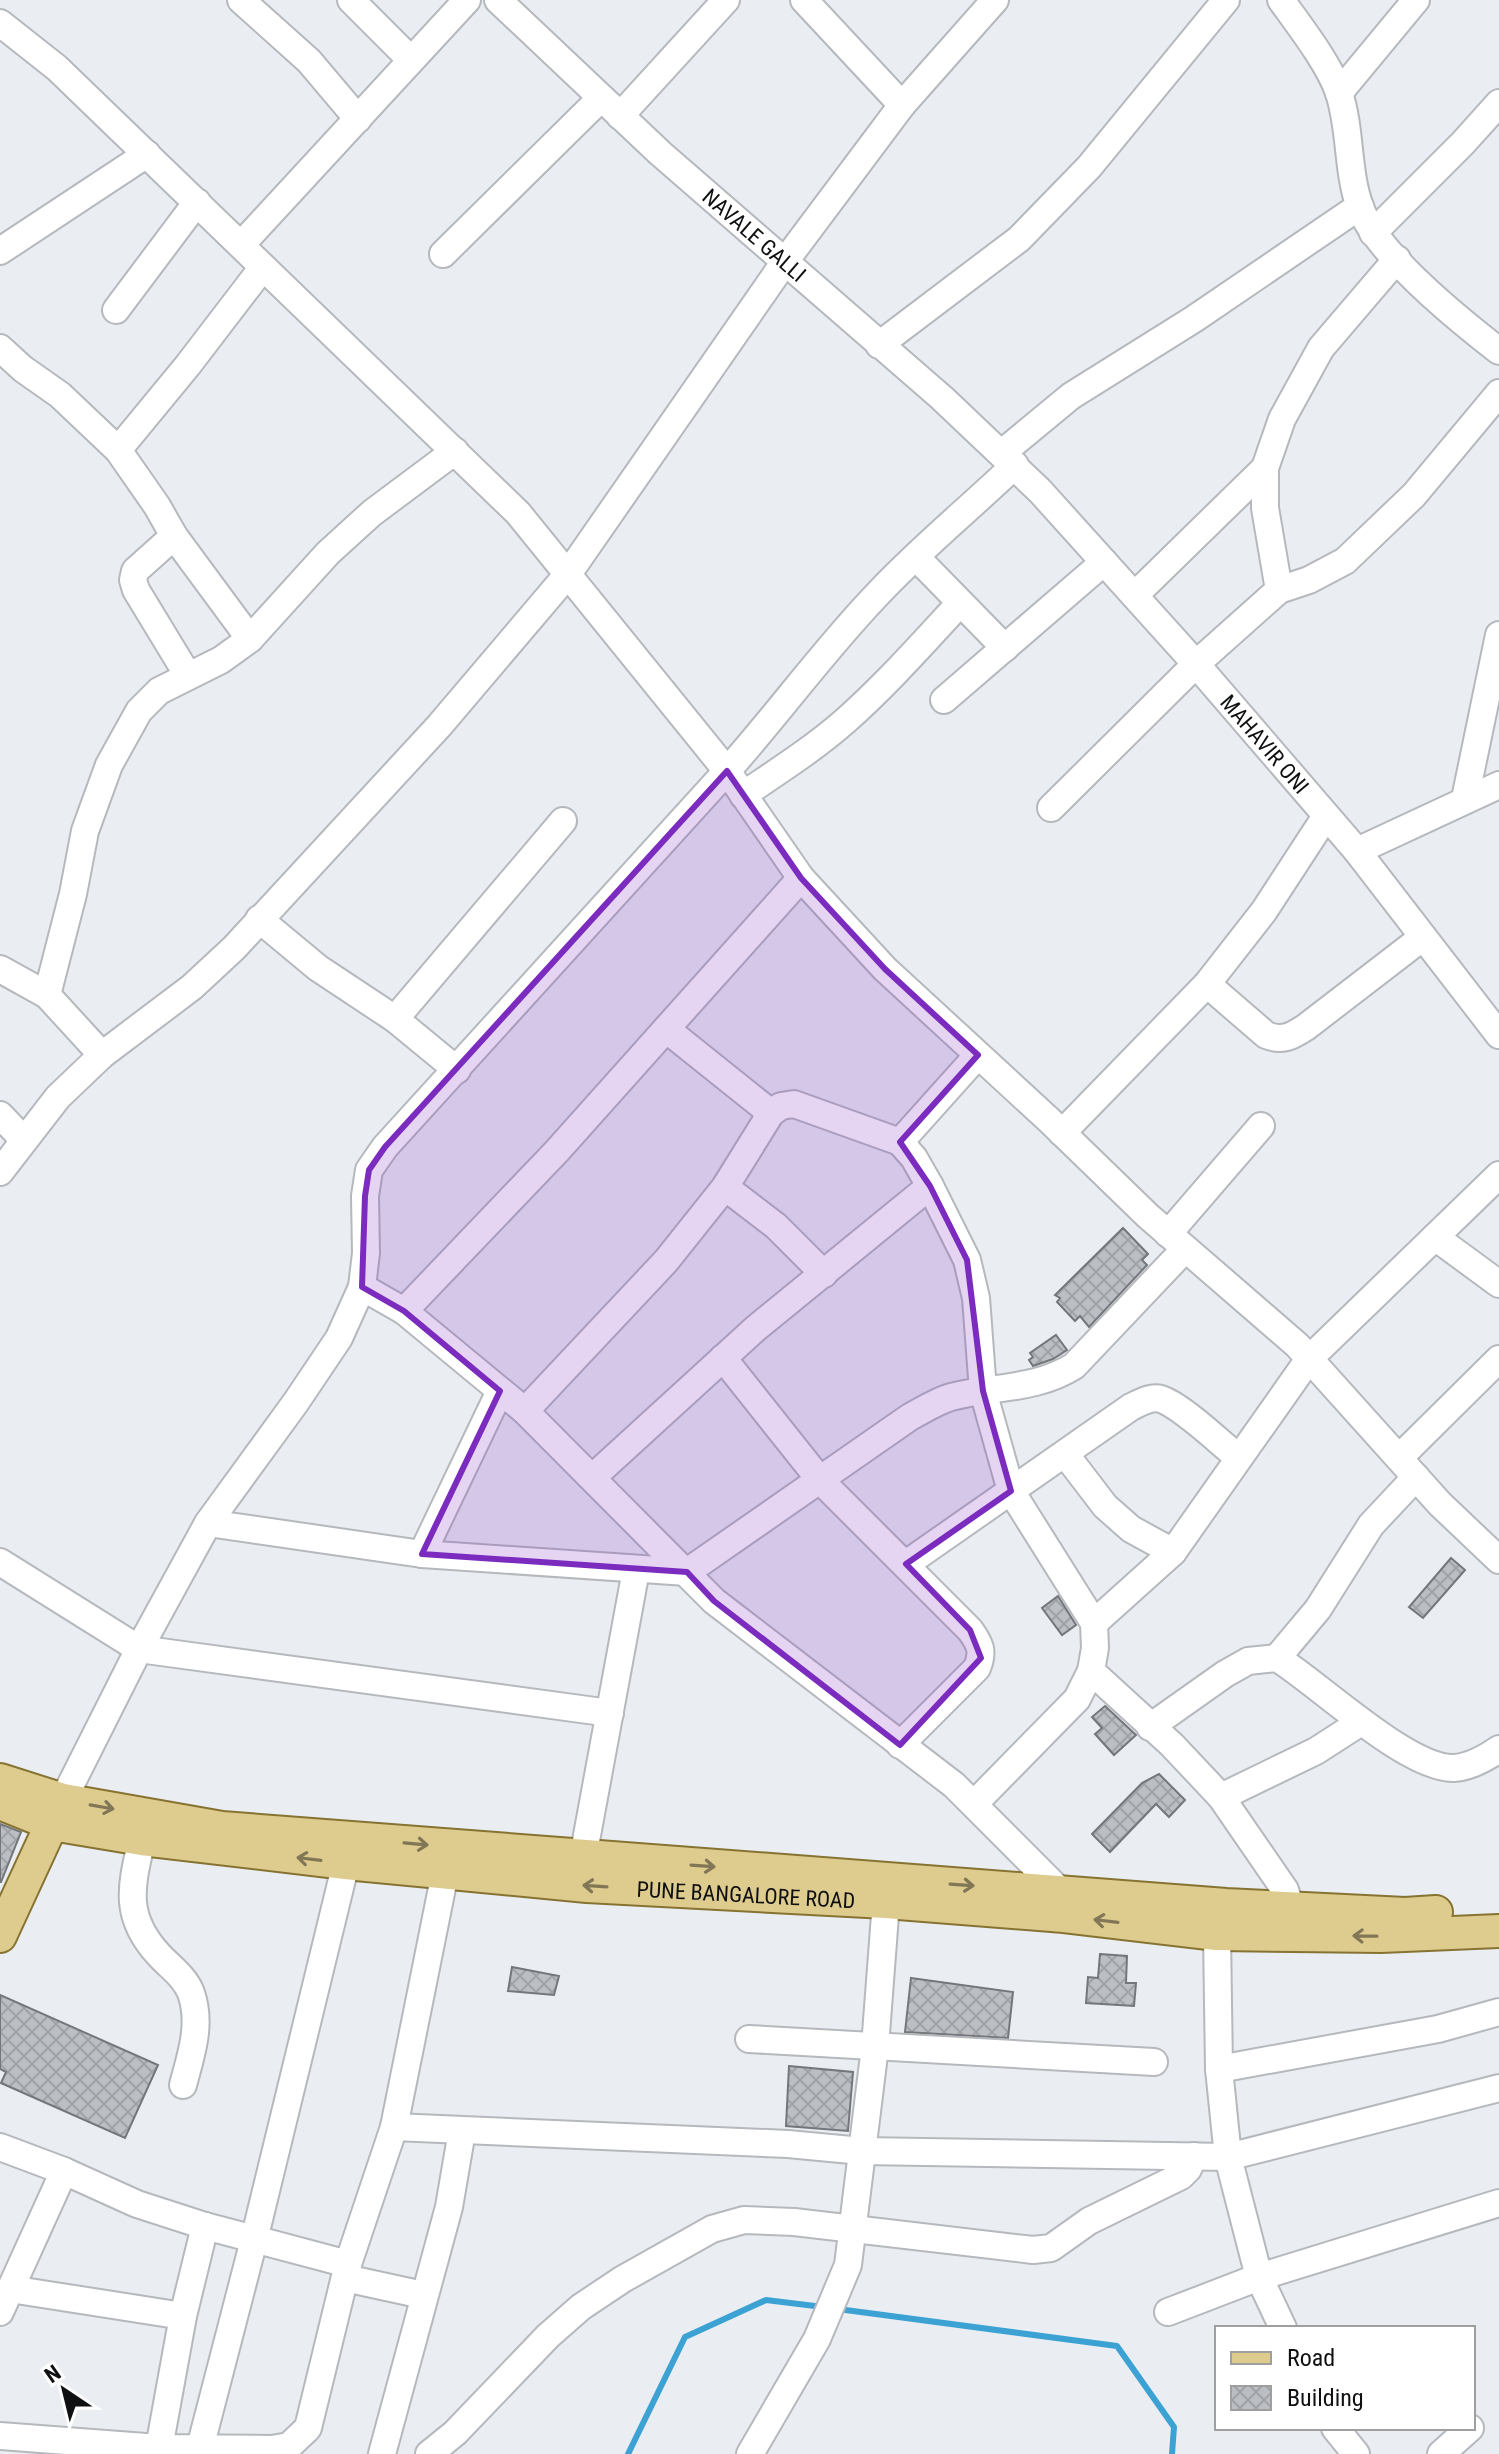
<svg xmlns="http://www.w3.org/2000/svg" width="1499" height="2454" viewBox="0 0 1499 2454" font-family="'Roboto Condensed',sans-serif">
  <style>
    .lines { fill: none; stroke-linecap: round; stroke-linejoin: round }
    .stream { stroke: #3ca2d3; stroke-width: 6 }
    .building { fill: url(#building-cross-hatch); stroke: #73767a; stroke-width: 2 }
    .minor-casing { stroke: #b5b8bd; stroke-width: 30 }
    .major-casing { stroke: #877331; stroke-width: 36 }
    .minor { stroke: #fff; stroke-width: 26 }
    .major { stroke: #decb8e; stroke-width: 32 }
    .oneway { stroke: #817756 }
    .marked { fill: #7b2cbf; fill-opacity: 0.2; stroke: #7b2cbf; stroke-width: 6; stroke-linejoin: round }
    .labels { text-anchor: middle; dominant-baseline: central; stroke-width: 6; stroke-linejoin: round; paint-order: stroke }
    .street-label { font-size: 22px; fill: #0f1012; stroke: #fff }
  </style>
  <defs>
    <pattern id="building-cross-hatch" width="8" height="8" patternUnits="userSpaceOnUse" patternTransform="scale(2)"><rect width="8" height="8" fill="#bbbec3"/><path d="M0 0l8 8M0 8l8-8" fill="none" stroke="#a0a2a6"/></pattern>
  </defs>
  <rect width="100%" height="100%" fill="#eaeef3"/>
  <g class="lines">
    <path class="stream" d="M838,2309L1117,2346L1174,2427L1172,2454
      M628,2454L685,2337L766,2300L823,2307"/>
  </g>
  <path class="building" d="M1123,1228L1148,1254L1142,1260L1147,1265L1089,1327L1080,1316L1075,1321L1057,1302L1060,1298L1055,1295Z
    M1056,1335L1067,1350L1053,1359L1033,1366L1029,1360L1033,1357L1030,1353Z
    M1451,1558L1465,1570L1423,1618L1409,1607Z
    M1058,1596L1076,1625L1062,1635L1042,1608Z
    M1105,1706L1136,1735L1114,1755L1095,1734L1102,1728L1092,1717Z
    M1159,1774L1185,1800L1169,1817L1156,1804L1110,1852L1092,1834L1142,1783Z
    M0,1824L21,1832L1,1882H0Z
    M1100,1954L1127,1956L1126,1983H1136L1134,2006L1086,2003L1088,1977L1098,1978Z
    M512,1967L559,1976L554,1995L508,1991Z
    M911,1978L1013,1992L1008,2038L905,2032Z
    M0,1995L158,2065L125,2138L1,2083L6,2072L0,2069Z
    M789,2066L853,2072L848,2131L786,2126Z"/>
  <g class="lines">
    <g class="minor-casing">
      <g id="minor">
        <path d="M241,0L309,61L358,119"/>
        <path d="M351,0L411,60"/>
        <path id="s1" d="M498,0L660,153L942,398L1040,491L1196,664L1357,851L1499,1035"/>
        <path d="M804,0L902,105"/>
        <path d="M1281,0C1299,25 1330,65 1339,93C1351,129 1347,172 1360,207C1377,254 1459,320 1499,351"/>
        <path d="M0,23L57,68L518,513L727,771L801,878L885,969L1049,1120L1148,1216L1297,1345L1440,1504L1499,1560"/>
        <path d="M1339,93L1416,0"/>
        <path d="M620,116L726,0"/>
        <path d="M1373,233L1463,143L1499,103"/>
        <path d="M241,245L467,0"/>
        <path d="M0,251L147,154"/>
        <path d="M443,254L601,98"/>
        <path d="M116,310L197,202"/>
        <path d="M879,345L1019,239L1089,167L1226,0"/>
        <path d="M0,348L23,369L60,395L118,450L157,506L174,536L250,639"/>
        <path d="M118,450L188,365L263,267"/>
        <path d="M1002,453L1071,396L1194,319L1360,206"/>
        <path d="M174,536L135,571L133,580L136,590L187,674"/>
        <path d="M916,557L1005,648"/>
        <path d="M1279,590L1265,508V468L1282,419L1321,348L1397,259"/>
        <path d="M1135,595L1265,468"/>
        <path d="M944,700L1104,562"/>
        <path d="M743,795C777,772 813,749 844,722C886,685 922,644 960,603"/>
        <path d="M1465,799L1499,635"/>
        <path d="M1051,808L1196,664L1279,590L1309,580L1345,561L1414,495L1499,393"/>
        <path d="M1357,851L1499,785"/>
        <path d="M259,919L318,968L395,1019L457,1070"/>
        <path d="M0,969L47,995L102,1055"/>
        <path d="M1207,984L1266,1035C1283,1042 1292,1036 1306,1027L1423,937"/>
        <path d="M47,995L73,894L85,831L109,765L139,711L159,691L221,660L250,639L328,553L372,513L455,451"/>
        <path d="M395,1019L563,821"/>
        <path d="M666,1029L771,1113"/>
        <path d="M0,1115L23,1139"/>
        <path d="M1062,1133L1207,984L1264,911L1326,816"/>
        <path d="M900,1142L978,1055"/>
        <path d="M0,1172L58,1097L102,1055L192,987L234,948L439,726L568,574L786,260L902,105L995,0"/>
        <path d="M930,1186L967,1260L976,1298L983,1391L1011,1491L1094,1623L1095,1648L1091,1671L1077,1699L974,1804"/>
        <path d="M725,1187L776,1226L824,1274"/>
        <path d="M1168,1234L1261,1126"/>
        <path d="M1435,1237L1499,1284"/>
        <path d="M362,1287L404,1311L525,1411L714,1601L954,1785L1061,1892"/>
        <path d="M404,1311L557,1151L801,878"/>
        <path d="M723,1358L820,1480L970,1630C980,1644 984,1651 977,1668L900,1745"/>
        <path d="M525,1411L666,1261L725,1187L771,1113L781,1106L794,1104L900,1142L914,1158L930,1186L755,1329L593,1477"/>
        <path d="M1066,1455L1105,1506L1131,1529L1173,1552"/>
        <path d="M1399,1458L1499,1359"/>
        <path d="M208,1523L422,1554L687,1572L910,1417C923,1410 937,1401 951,1397C993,1386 1036,1390 1074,1366L1185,1249"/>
        <path d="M422,1554L500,1391"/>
        <path d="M0,1562L139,1649L610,1713"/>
        <path d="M906,1564L1131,1407C1140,1403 1150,1396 1161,1399C1182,1406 1220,1443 1238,1457"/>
        <path d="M1094,1623L1173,1552L1309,1359L1499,1175"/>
        <path d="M1277,1658L1318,1609L1371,1525L1416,1477"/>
        <path d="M1091,1671L1172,1745L1221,1797L1285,1890L1291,1908"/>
        <path d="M1150,1727L1225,1674L1248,1661L1277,1658C1319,1684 1407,1769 1454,1768C1470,1767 1486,1758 1499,1749"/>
        <path d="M1221,1797L1316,1751L1361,1722"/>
        <path d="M63,1800L139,1649L208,1523L296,1402L339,1338L362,1287L366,1253L365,1196L369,1170L385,1147L727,771C777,715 821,654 873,599C917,551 968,510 1015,465"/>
        <path d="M142,1839C131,1887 123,1916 159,1955C170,1967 185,1977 191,1993C202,2024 191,2055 183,2085"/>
        <path d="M583,1857L636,1570"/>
        <path d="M1217,1934L1219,2069L1228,2157L1259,2277L1283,2328"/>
        <path d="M749,2039L1154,2062"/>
        <path d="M1219,2069L1438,2029L1499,2012"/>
        <path d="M394,2127L788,2144L862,2151L1228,2157L1499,2088"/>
        <path d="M0,2147L64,2171L137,2204L205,2226L348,2264"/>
        <path d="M345,2278L423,2295"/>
        <path d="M10,2289L183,2316"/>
        <path d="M0,2312L64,2171"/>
        <path d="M1168,2312L1259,2277L1499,2203"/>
        <path d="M1335,2428L1356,2454"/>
        <path d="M0,2436L159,2448L272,2449L289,2446L308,2428L348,2264L394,2127L445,1873"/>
        <path d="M159,2448L183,2316L205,2226"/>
        <path d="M200,2448L254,2240L346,1863"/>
        <path d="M382,2454L449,2207L462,2131"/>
        <path d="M429,2454L455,2433L548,2336L581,2307L623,2279L712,2229L744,2220L794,2222L1033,2250L1051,2248L1089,2221L1181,2176L1188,2169L1194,2156"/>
        <path d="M750,2454L817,2339L848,2265L875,2047L886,1902"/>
        <path d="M1441,2454L1470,2428"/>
      </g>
    </g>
    <g class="major-casing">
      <g id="major">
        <path d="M0,1780L63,1800L222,1828L1226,1905L1405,1914L1436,1912"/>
        <path id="s2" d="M0,1803L52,1824L142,1839L346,1863L587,1886L886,1902L1064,1916L1217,1934L1381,1936L1499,1931"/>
        <path d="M0,1936L60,1806"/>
      </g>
    </g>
    <use href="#minor" class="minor"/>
    <use href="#major" class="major"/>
  </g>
  <defs><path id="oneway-shaft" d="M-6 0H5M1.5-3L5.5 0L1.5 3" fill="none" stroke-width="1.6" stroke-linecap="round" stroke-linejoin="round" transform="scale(2)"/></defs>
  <g class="oneway">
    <use href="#oneway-shaft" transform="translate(102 1807) rotate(10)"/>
    <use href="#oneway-shaft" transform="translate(416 1844) rotate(5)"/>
    <use href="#oneway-shaft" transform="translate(309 1859) rotate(-173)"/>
    <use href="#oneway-shaft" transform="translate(703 1866) rotate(4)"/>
    <use href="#oneway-shaft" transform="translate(962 1885) rotate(4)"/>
    <use href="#oneway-shaft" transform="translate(595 1886) rotate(-176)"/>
    <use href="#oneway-shaft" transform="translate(1106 1921) rotate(-173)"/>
    <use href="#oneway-shaft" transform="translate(1365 1936) rotate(-179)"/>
  </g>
  <path class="marked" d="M727,771L801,878L885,969L978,1055L900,1142L930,1186L967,1260L983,1391L1011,1491L906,1564L970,1630L981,1658L900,1745L714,1601L687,1572L422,1554L500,1391L404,1311L362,1287L365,1196L369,1170L385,1147Z"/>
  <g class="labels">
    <g class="street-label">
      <text stroke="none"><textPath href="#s1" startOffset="348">NAVALE GALLI</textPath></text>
      <text stroke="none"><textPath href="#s1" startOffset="1070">MAHAVIR ONI</textPath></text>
      <text stroke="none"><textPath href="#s2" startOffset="754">PUNE BANGALORE ROAD</textPath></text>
    </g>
  </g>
  <rect x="1215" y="2326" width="260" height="104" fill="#ffffff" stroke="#9f9fa0" stroke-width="2"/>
  <rect x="1231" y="2352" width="40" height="12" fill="#decb8e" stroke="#9f9fa0" stroke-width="2"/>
  <text x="1287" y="2366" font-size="24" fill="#0f1012">Road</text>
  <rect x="1231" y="2386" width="40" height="24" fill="url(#building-cross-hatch)" stroke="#9f9fa0" stroke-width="2"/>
  <text x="1287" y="2406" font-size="24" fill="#0f1012">Building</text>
  <g transform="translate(64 2390) rotate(325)" stroke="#ffffff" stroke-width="6" paint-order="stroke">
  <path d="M0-6L14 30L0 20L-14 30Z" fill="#0f1012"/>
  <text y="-12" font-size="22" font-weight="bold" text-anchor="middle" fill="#0f1012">N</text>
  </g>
</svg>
